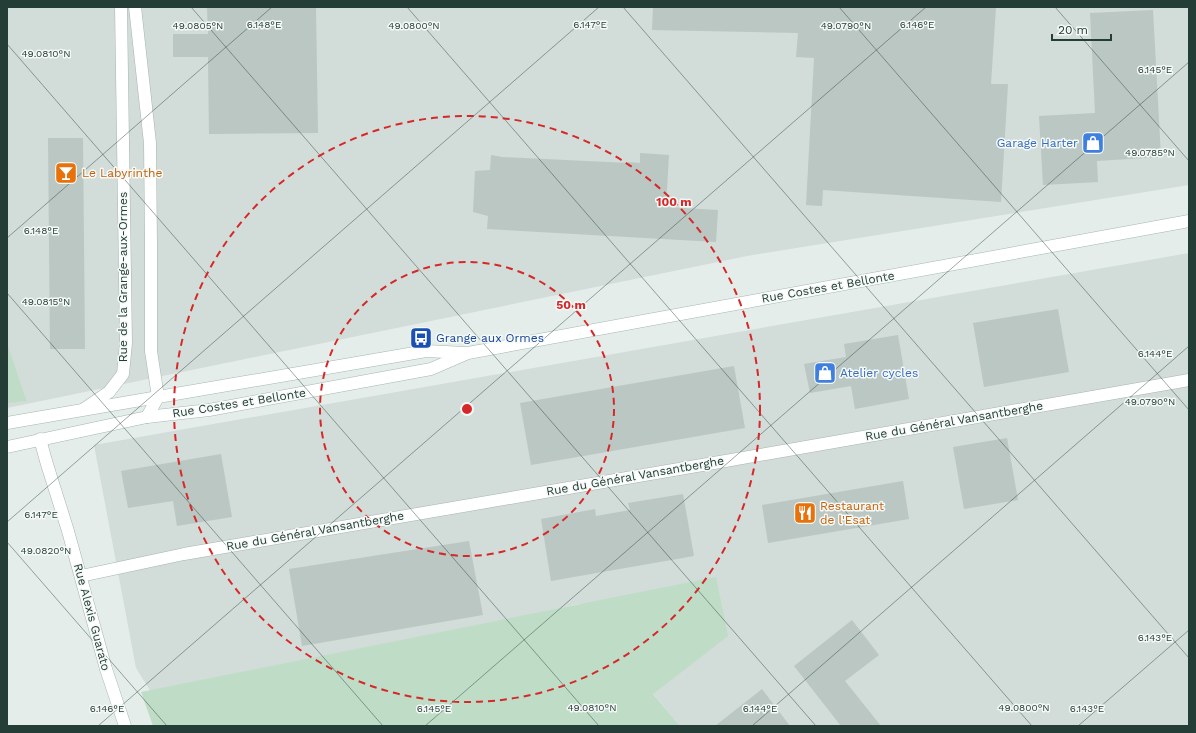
<svg xmlns="http://www.w3.org/2000/svg" width="1196" height="733" viewBox="0 0 1196 733" font-family="'Work Sans',sans-serif">
  <style>
    .built { fill: #d2dcd8 }
    .green { fill: #bfdcc7 }
    .building { fill: #bac7c2 }
    .lines { fill: none; stroke-linecap: round; stroke-linejoin: round }
    .minor-casing { stroke: #a7b5b0; stroke-width: 13 }
    .tertiary-casing { stroke: #a7b5b0; stroke-width: 13 }
    .secondary-casing { stroke: #a3b8b1; stroke-width: 13 }
    .minor { stroke: #fff; stroke-width: 12 }
    .tertiary { stroke: #fff; stroke-width: 12 }
    .secondary { stroke: #fff; stroke-width: 12 }
    .ticks { fill: none; stroke: #253d37; stroke-width: 1; stroke-opacity: 0.45 }
    .ring { fill: none; stroke: #d62828; stroke-width: 2; stroke-dasharray: 7 5 }
    .labels { text-anchor: middle; dominant-baseline: central; stroke-width: 3; stroke-linejoin: round; paint-order: stroke }
    .shop-label { font-size: 12px; fill: #366cbe; stroke: #f5f9f7; text-anchor: end }
    .food-label { font-size: 12px; fill: #c56008; stroke: #f5f9f7; text-anchor: start }
    .street-label { font-size: 12px; fill: #253d37; stroke: #f5f9f7 }
    .transit-label { font-size: 12px; fill: #164399; stroke: #f5f9f7; text-anchor: start }
    .ticks-label { font-size: 10px; text-anchor: middle; fill: #253d37; stroke: #f5f9f7; stroke-width: 3; stroke-linejoin: round; paint-order: stroke }
    .centre { fill: #d62828; stroke: #f5f9f7; stroke-width: 2 }
    .ring-label { font-size: 12px; text-anchor: middle; font-weight: bold; fill: #d62828; stroke: #f5f9f7; stroke-width: 3; stroke-linejoin: round; paint-order: stroke }
  </style>
  <rect width="100%" height="100%" fill="#e4ede9"/>
  <path class="built" d="M7,7H1189V185L747,256L7,408Z
    M1189,253V726H680L579,604L425,638L171,724L136,668L94,445Z"/>
  <path class="green" d="M7,343L25,397L27,401L7,403Z
    M716,577L728,636L653,694L680,726H153L141,692Z"/>
  <path class="building" d="M207,7H316L318,133L209,134L208,57H173V34H208Z
    M653,7H996L991,84H1008L1001,202L823,190L822,206L806,205L814,58L796,57L798,33L652,30Z
    M1153,10L1161,157L1097,161L1098,182L1043,185L1039,116L1095,113L1090,13Z
    M48,138H83L85,349H50Z
    M640,153L669,155L666,207L718,210L716,242L487,229L488,216L473,212L475,171L490,170L491,155L502,157L628,163V162L640,163Z
    M1058,309L1069,372L984,387L973,323Z
    M898,335L909,399L855,409L851,386L810,393L804,364L846,357L844,344Z
    M734,366L745,428L531,465L520,403Z
    M1007,438L1018,500L964,509L953,447Z
    M221,454L232,517L177,526L173,501L128,508L121,471Z
    M903,481L909,519L768,543L762,505Z
    M683,494L694,556L551,581L541,519L595,509L596,516L630,510L628,503Z
    M469,541L483,615L302,646L289,569Z
    M852,620L879,655L845,681L881,726H841L794,666Z
    M762,689L790,726H715Z"/>
  <g class="lines">
    <g class="minor-casing">
      <path id="minor" d="M40,439L46,461L68,531L106,669L125,726
        M81,576L184,554L714,463L1189,380"/>
    </g>
    <g class="tertiary-casing">
      <path id="tertiary" d="M135,7L150,143L151,244V351L158,397L147,417
        M84,409L109,392L123,374L126,343L121,7"/>
    </g>
    <g class="secondary-casing">
      <path id="secondary" d="M7,423L426,351L465,353
        M7,447L147,417L209,410L431,369L468,353L1189,221"/>
    </g>
    <use href="#minor" class="minor"/>
    <use href="#tertiary" class="tertiary"/>
    <use href="#secondary" class="secondary"/>
  </g>
  <path class="ticks" d="M191,7L816,726M407,7L1032,726M623,7L1189,658M839,7L1189,410M1055,7L1189,161M7,44L599,726M7,238L272,7M7,293L383,726M7,522L599,7M7,542L167,726M98,726L926,7M425,726L1189,62M752,726L1189,346M1078,726L1189,630"/>
  <g class="ring">
    <circle cx="467" cy="409" r="147"/>
    <circle cx="467" cy="409" r="293"/>
  </g>
  <defs>
    <g id="shop-square" transform="scale(1.15)"><rect x="-9" y="-9" width="18" height="18" rx="4" fill="#3f7fe0" stroke="#f5f9f7"/><path d="M-5-2.5h2.3a2.7 3.5 0 0 1 5.4 0H5L5.5 6h-11ZM-1.5-2.5h3a1.5 2.3 0 0 0-3 0Z" fill="#fff"/></g>
    <g id="bar-square" transform="scale(1.15)"><rect x="-9" y="-9" width="18" height="18" rx="4" fill="#e8710a" stroke="#f5f9f7"/><path d="M-6-5H6L.8 .8V4.5H3.5V6h-7V4.5H-.8V.8Z" fill="#fff"/></g>
    <g id="bus-square" transform="scale(1.15)"><rect x="-9" y="-9" width="18" height="18" rx="4" fill="#1a4fb4" stroke="#f5f9f7"/><path d="M-5-6H5V4H4V6H2V4H-2V6H-4V4H-5ZM-3.5-4V0h7V-4ZM-3.5 1.2v1.5H-2V1.2ZM2 1.2v1.5H3.5V1.2Z" fill="#fff"/></g>
    <g id="restaurant-square" transform="scale(1.15)"><rect x="-9" y="-9" width="18" height="18" rx="4" fill="#e8710a" stroke="#f5f9f7"/><path d="M-5-6h1v4h1v-4h1v4h1v-4h1v5L-1.5 .5V6h-2V.5L-5-1ZM5-6V6H3V1.5H1.5Q1.5-4 5-6Z" fill="#fff"/></g>
  </defs>
  <g fill-rule="evenodd">
    <use href="#shop-square" x="1093" y="143"/>
    <use href="#bar-square" x="66" y="173"/>
    <use href="#bus-square" x="421" y="338"/>
    <use href="#shop-square" x="825" y="373"/>
    <use href="#restaurant-square" x="805" y="513"/>
  </g>
  <g class="labels">
    <g class="shop-label">
      <text x="1078" y="143">Garage Harter</text>
      <text x="840" y="373" text-anchor="start">Atelier cycles</text>
    </g>
    <g class="food-label">
      <text x="82" y="173">Le Labyrinthe</text>
      <text x="820" y="506">Restaurant<tspan x="820" dy="14">de l'Esat</tspan></text>
    </g>
    <g class="street-label">
      <text transform="translate(123 277) rotate(-90)">Rue de la Grange-aux-Ormes</text>
      <text transform="translate(828 287) rotate(-10)">Rue Costes et Bellonte</text>
      <text transform="translate(239 403) rotate(-9)">Rue Costes et Bellonte</text>
      <text transform="translate(954 421) rotate(-10)">Rue du Général Vansantberghe</text>
      <text transform="translate(635 476) rotate(-10)">Rue du Général Vansantberghe</text>
      <text transform="translate(315 531) rotate(-10)">Rue du Général Vansantberghe</text>
      <text transform="translate(92 617) rotate(75)">Rue Alexis Guarato</text>
    </g>
    <g class="transit-label">
      <text x="436" y="338">Grange aux Ormes</text>
    </g>
  </g>
  <g class="ticks-label">
    <text x="264" y="28">6.148°E</text>
    <text x="590" y="28">6.147°E</text>
    <text x="917" y="28">6.146°E</text>
    <text x="198" y="29">49.0805°N</text>
    <text x="414" y="29">49.0800°N</text>
    <text x="846" y="29">49.0790°N</text>
    <text x="46" y="57">49.0810°N</text>
    <text x="1155" y="73">6.145°E</text>
    <text x="1150" y="156">49.0785°N</text>
    <text x="41" y="234">6.148°E</text>
    <text x="46" y="305">49.0815°N</text>
    <text x="1155" y="357">6.144°E</text>
    <text x="1150" y="405">49.0790°N</text>
    <text x="41" y="518">6.147°E</text>
    <text x="46" y="554">49.0820°N</text>
    <text x="1155" y="641">6.143°E</text>
    <text x="592" y="711">49.0810°N</text>
    <text x="1024" y="711">49.0800°N</text>
    <text x="107" y="712">6.146°E</text>
    <text x="434" y="712">6.145°E</text>
    <text x="760" y="712">6.144°E</text>
    <text x="1087" y="712">6.143°E</text>
  </g>
  <circle cx="467" cy="409" r="6" class="centre"/>
  <g class="ring-label">
    <text x="674" y="206">100 m</text>
    <text x="571" y="309">50 m</text>
  </g>
  <rect width="1196" height="733" fill="none" stroke="#253d37" stroke-width="16"/>
  <path d="M1052 34v6h59v-6" fill="none" stroke="#253d37" stroke-width="2"/>
  <text x="1058" y="34" font-size="12" fill="#253d37" stroke="#f5f9f7" stroke-width="3" paint-order="stroke">20 m</text>
</svg>
